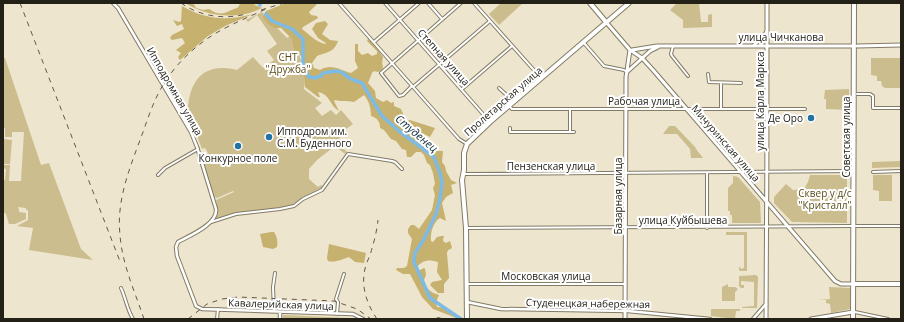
<svg xmlns="http://www.w3.org/2000/svg" width="904" height="322" viewBox="0 0 904 322" font-family="'Open Sans',sans-serif">
  <style>
    .green { fill: #ccbd8f }
    .forest { fill: #c6b16e }
    .lines { fill: none; stroke-linecap: round; stroke-linejoin: round }
    .river { stroke: #7dbbe7; stroke-width: 3.5 }
    .minor-casing { stroke: #827b66; stroke-width: 4 }
    .tertiary-casing { stroke: #827b66; stroke-width: 4.5 }
    .secondary-casing { stroke: #827b66; stroke-width: 5 }
    .primary-casing { stroke: #827b66; stroke-width: 6 }
    .minor { stroke: #fff; stroke-width: 2 }
    .tertiary { stroke: #fff; stroke-width: 2.5 }
    .secondary { stroke: #fff; stroke-width: 3 }
    .primary { stroke: #fff; stroke-width: 4 }
    .rail { stroke: #5e5a4d; stroke-width: 1; stroke-dasharray: 5 5; stroke-linecap: butt }
    .poi-dot { fill: #2374a5; stroke: #fff; stroke-width: 1.5 }
    .labels { text-anchor: middle; dominant-baseline: central; stroke-width: 4; stroke-linejoin: round; paint-order: stroke }
    .street-label { font-size: 10px; fill: #232018; stroke: #fff }
    .park-label { font-size: 10px; fill: #5b4c18; stroke: #fff }
    .poi-label { font-size: 10px; fill: #232018; stroke: #fff; text-anchor: end }
    .water-label { font-size: 11px; font-style: italic; fill: #102c3e; stroke: #fff }
  </style>
  <rect width="100%" height="100%" fill="#ede5cd"/>
  <path class="green" d="M501,3H521L522,4L499,25L489,14Z
    M677,3H699L701,22H708V15L712,14V27L683,28V20L670,10Z
    M262,12L287,38L293,34C297,53 307,69 304,89L322,103L315,108L322,116L331,110L336,115L341,110L353,124L346,129L337,142L347,152L345,154L335,146L317,160L309,169V179L318,187L321,185L323,187L291,206L241,213L215,219L218,213L216,200L234,192L233,191L217,198L214,197L202,156L208,153L205,148L202,149L196,133L184,113L188,111C189,79 205,62 237,70L253,57L263,68L274,60L267,51L277,44L257,15L248,22L246,20Z
    M3,58H5L41,165L49,163L81,249L93,260L29,250L33,228L17,226L28,220V210H26V208L18,207V208L19,209V212L26,213V219L15,224H9L6,214L3,212V180H5L6,169L3,168V165H10L9,181H21L24,132H12V137H5V128H3Z
    M871,58H901V88H885L882,86L881,81H877V76L871,75Z
    M849,89V110L826,109V99H824L825,90Z
    M669,126H675L696,148L695,150L696,149L703,158H691L690,149L677,134H663Z
    M3,139L12,140L10,164H3Z
    M901,161V167L872,168V162Z
    M810,175H847V223L792,222L774,203V197L786,184L793,190L804,189L808,182Z
    M873,175H892V201H879V191L873,190Z
    M733,176L738,177L760,202L761,223H732V215H730V211H728V188L733,183Z
    M726,232H747V271H740L739,270V267H740L741,269L744,268V235H726Z
    M756,275L758,277L757,308H742V307L754,306V282L741,281V285H744V288H741L739,286V276Z
    M728,284V287H735L738,289L735,292V301H722V287Z
    M829,287L850,288V309L831,313L830,304L826,303V300H830H818L830,299Z
    M711,309H740V311H736L735,319L711,316Z
    M283,315L349,318L348,319H283Z"/>
  <path class="forest" d="M185,3H193L196,8L203,10L209,9C219,16 223,14 234,9C238,8 239,7 240,3L253,4L262,8C238,20 208,17 185,3Z
    M286,3H318L309,12L311,15L317,16L318,18L303,27L302,29C309,34 316,42 325,44L326,43L318,38L312,29L316,23L325,21L328,24L322,34L330,40L338,41C334,53 326,52 317,56L312,63L314,68L320,70C331,63 340,70 351,73L358,68L355,61V44H358V51L362,55L368,53L372,56L377,54V51L367,41L368,39L373,43L383,57L382,63L383,67L382,70L378,72L374,71L372,73L368,83L375,91L376,98L383,102L387,100L391,103L394,102V106L401,109L406,121L410,120L435,128L430,137L424,134L417,133L414,129L410,128L407,132L411,136L415,134L421,135L435,151H443L442,162L445,166L446,171L451,180L457,183L451,185L453,193L446,197L442,203L446,221L440,218C433,222 430,234 431,241L433,242L437,237L442,236H444L443,240L444,242L446,243L450,241L452,248C449,250 448,249 447,253C447,255 449,274 449,278L444,284V293H438L430,285L432,282L442,280L437,272L438,262C429,259 421,260 416,269L418,271L424,268L425,269L426,275L424,280C425,288 431,293 439,295L436,302L437,307L446,308L459,319L433,309L422,297L410,274H403L396,270L397,268H404L407,266L412,239L408,233V229L411,225H414L419,229L432,210L435,195L433,188L435,184L433,173L430,165L427,163L424,155L421,152H416L411,157H407L406,150L402,149L396,141L391,139L384,130L380,128C380,121 377,118 371,116C371,108 369,101 364,95L354,102C346,100 342,102 335,100L334,101L339,111C330,106 330,94 318,92L320,97H318L305,87L302,57L294,49L292,39L281,28H274L267,23L263,17L266,11Z
    M182,6C206,20 227,21 253,14L225,26L208,36L180,60L178,57L181,53L176,50L185,43L182,38L172,40L170,38L172,35L184,29L182,24L177,26L173,20L179,22L181,21Z
    M271,232H274C277,237 278,241 277,247L273,249L263,247L260,234Z
    M329,244L366,253L364,263L355,262L349,257C342,259 336,263 328,261L327,258Z"/>
  <g class="lines">
    <path class="river" d="M259,3L260,5
      M266,14L272,21L292,29L303,39V67L309,77L314,78L321,76L323,73L336,71L341,72L351,79L362,83L382,116L399,131L434,157L440,173L442,182L440,199L436,214L424,239L415,253L414,262L430,298L461,319"/>
    <g class="minor-casing">
      <path id="minor" d="M339,3L459,139L467,144
        M385,3L490,122
        M428,3L442,19
        M474,3L541,78
        M374,42L419,3
        M584,43L604,66L624,70L627,72
        M673,46L671,54L672,56L688,76
        M708,74L709,82L741,83
        M721,83V109
        M412,86L403,95L399,96L381,73L461,3
        M413,87L490,21
        M499,88L513,101
        M462,89L512,46
        M857,94H870L873,96V108H901
        M509,106L512,109H805
        M570,110V132
        M510,128V132H574
        M873,172L901,171
        M707,173V228
        M464,174L853,171
        M158,175L165,168L198,149
        M211,222L236,214L280,209L294,206L303,199L322,190L348,154L392,161L395,162L402,169
        M856,226H901
        M467,228L853,226
        M467,284H625
        M121,288C126,299 127,309 133,319
        M274,311L273,287L275,273
        M855,312L888,319
        M337,314L338,302L336,299L344,274
        M217,319L218,309
        M438,319H439"/>
    </g>
    <g class="tertiary-casing">
      <path id="tertiary" d="M113,3L118,8L191,132L197,147L216,209C218,224 189,236 178,242L176,247L177,256L196,306L202,309L353,314L363,319
        M754,45L763,37L767,31
        M467,302L501,309L628,311L710,319
        M280,319V312
        M753,319L766,304"/>
    </g>
    <g class="secondary-casing">
      <path id="secondary" d="M606,22L630,50L642,58L653,70L835,281L841,284H853
        M857,46L901,45
        M632,50L657,46H854
        M627,72L650,51L658,47
        M625,319L626,77L630,50
        M766,319C767,214 767,108 767,3
        M811,319L853,312"/>
    </g>
    <g class="primary-casing">
      <path id="primary" d="M590,3L606,22
        M853,284H901
        M467,319L466,228L462,180L464,170V153L467,144L490,122L629,3
        M853,319L854,3"/>
    </g>
    <use href="#minor" class="minor"/>
    <use href="#tertiary" class="tertiary"/>
    <use href="#secondary" class="secondary"/>
    <use href="#primary" class="primary"/>
    <path class="rail" d="M20,3L121,264
      M181,3C199,16 224,20 246,14
      M261,10L284,3
      M144,319C135,292 122,264 120,235C116,199 131,165 143,132C149,115 155,97 165,82C175,66 189,52 204,41C223,27 245,19 266,9
      M188,319L207,304L222,299L238,297L334,301L357,309L371,319
      M377,319C366,303 360,284 366,265C368,259 371,254 372,248C375,239 377,229 378,220"/>
  </g>
  <g class="poi-dot">
    <circle cx="811" cy="118" r="4"/>
    <circle cx="269" cy="137" r="4"/>
    <circle cx="238" cy="146" r="4"/>
  </g>
  <g class="labels">
    <g class="street-label">
      <text x="781" y="37">улица Чичканова</text>
      <text transform="translate(444 57) rotate(48)">Степная улица</text>
      <text transform="translate(175 91) rotate(60)">Ипподромная улица</text>
      <text transform="translate(503 101) rotate(-41)">Пролетарская улица</text>
      <text x="644" y="101">Рабочая улица</text>
      <text transform="translate(760 101) rotate(-90)">улица Карла Маркса</text>
      <text transform="translate(846 137) rotate(-90)">Советская улица</text>
      <text transform="translate(726 143) rotate(49)">Мичуринская улица</text>
      <text x="551" y="166">Пензенская улица</text>
      <text transform="translate(618 196) rotate(-90)">Базарная улица</text>
      <text x="683" y="220">улица Куйбышева</text>
      <text x="546" y="276">Московская улица</text>
      <text transform="translate(588 303) rotate(1)">Студенецкая набережная</text>
      <text transform="translate(281 304) rotate(2)">Кавалерийская улица</text>
    </g>
    <g class="park-label">
      <text x="288" y="57">СНТ<tspan x="288" dy="12">"Дружба"</tspan></text>
      <text x="825" y="193">Сквер у д/с<tspan x="825" dy="12">"Кристалл"</tspan></text>
    </g>
    <g class="poi-label">
      <text x="803" y="118">Де Оро</text>
      <text x="277" y="131" text-anchor="start">Ипподром им.<tspan x="277" dy="12">С.М. Буденного</tspan></text>
      <text x="238" y="158" text-anchor="middle">Конкурное поле</text>
    </g>
    <g class="water-label">
      <text transform="translate(417 133) rotate(40)">Студенец</text>
    </g>
  </g>
  <rect width="904" height="322" fill="none" stroke="#232018" stroke-width="8"/>
</svg>
